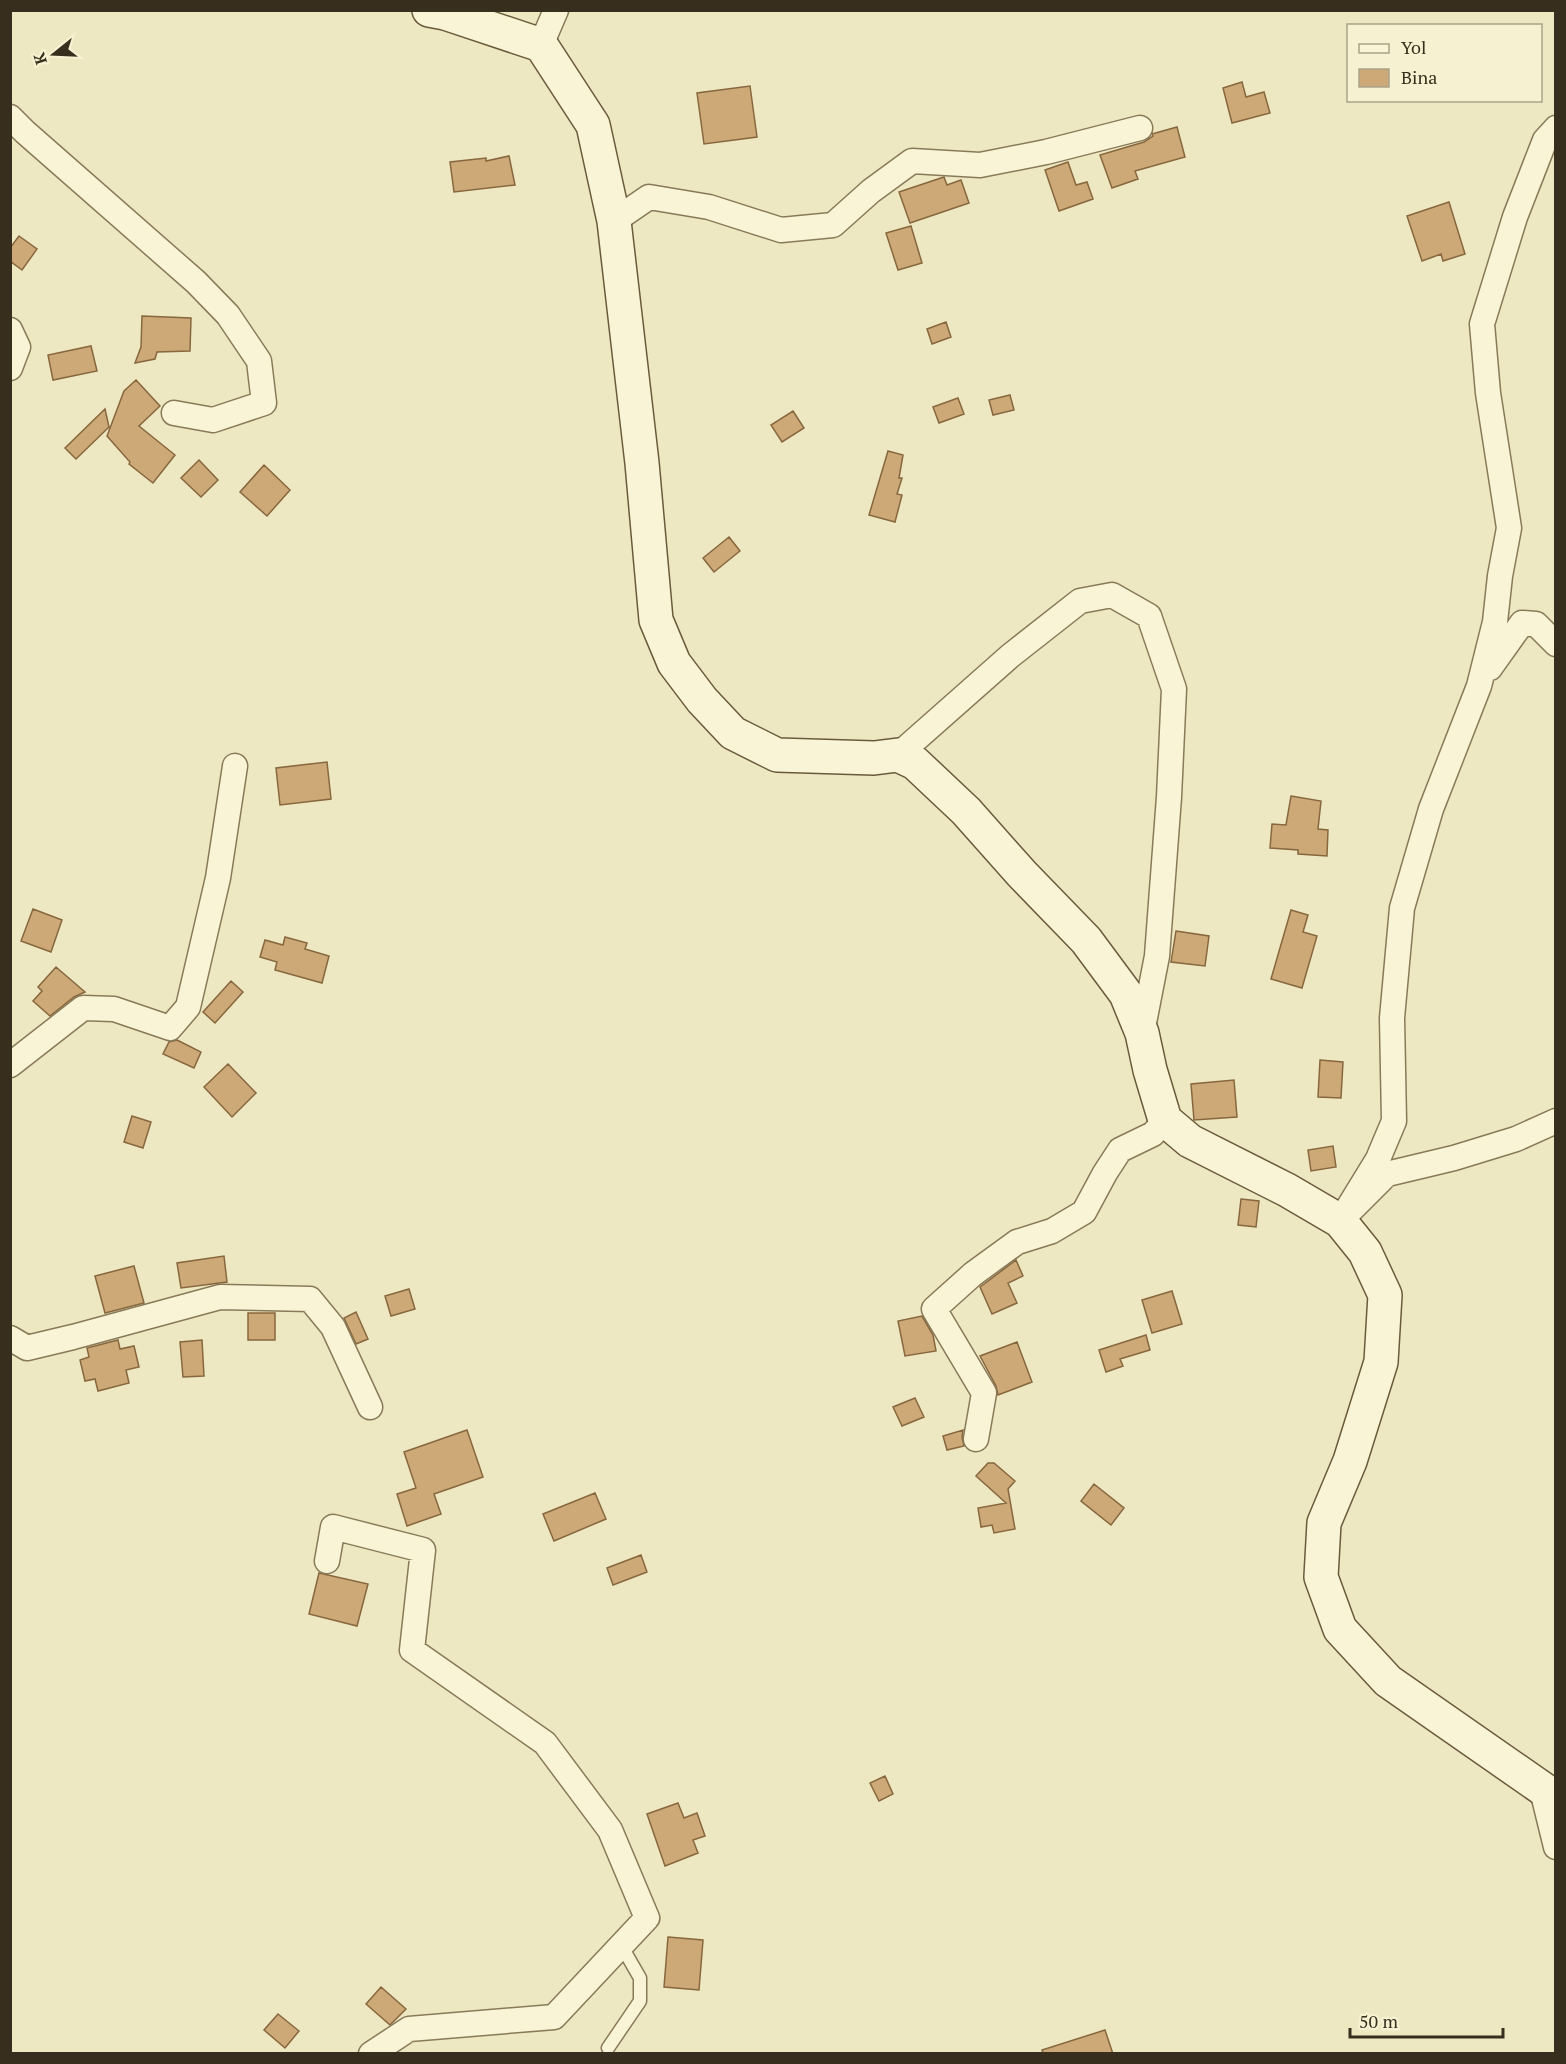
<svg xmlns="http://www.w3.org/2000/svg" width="1566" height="2064" viewBox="0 0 1566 2064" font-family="'PT Serif',serif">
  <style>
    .building { fill: #cda977; stroke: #87673e; stroke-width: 1.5 }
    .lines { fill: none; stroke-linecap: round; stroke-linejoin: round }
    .lane-casing { stroke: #887a59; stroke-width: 15 }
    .street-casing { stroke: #887a59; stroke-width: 27 }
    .secondary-casing { stroke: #6a5a3c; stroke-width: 36 }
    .lane { stroke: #f9f4d5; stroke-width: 12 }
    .street { stroke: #f9f4d5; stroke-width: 24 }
    .secondary { stroke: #f9f4d5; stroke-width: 33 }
  </style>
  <rect width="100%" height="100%" fill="#eee8c2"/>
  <path class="building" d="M1242,82L1246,97L1264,92L1270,113L1232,123L1223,88Z
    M750,86L757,137L704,144L697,93Z
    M1177,127L1185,157L1135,171L1138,179L1112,188L1100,155L1144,142L1153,136L1152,134Z
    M509,156L515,185L454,192L450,162L486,158V161Z
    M1068,162L1076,185L1087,182L1093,199L1059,211L1045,170Z
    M944,177L947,185L961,180L969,203L910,223L899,192Z
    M1449,202L1465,254L1443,261L1441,254L1422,261L1407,216Z
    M911,226L922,263L898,270L886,233Z
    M19,236L37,249L22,270L10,261V248Z
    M142,316L191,318L190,351L157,352L155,359L135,363L141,347Z
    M946,322L951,337L932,344L927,329Z
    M91,346L97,371L53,380L48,355Z
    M136,380L160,406L139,426L175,455L153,483L129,464L130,462L107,436L124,391Z
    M1010,395L1014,410L993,415L989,400Z
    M958,398L964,414L939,423L933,407Z
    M105,409L109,427L76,459L65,448Z
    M793,411L804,428L782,442L771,425Z
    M888,451L903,455L899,478H902L897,494L902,495L895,522L869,515Z
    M199,460L218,480L201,497L181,478Z
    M264,465L290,490L267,516L240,492Z
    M729,537L740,551L714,572L703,558Z
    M327,762L331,799L280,805L276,768Z
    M1291,796L1321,801L1318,829L1328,830L1327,856L1298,854V850L1270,848L1272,824L1286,825Z
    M33,909L62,920L51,952L21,941Z
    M1291,910L1308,915L1303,932L1317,936L1302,988L1271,979Z
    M1176,931L1209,936L1205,966L1171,962Z
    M285,937L307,943L305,949L329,956L322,983L275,970L277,962L260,957L265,940L283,945Z
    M56,967L85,992L74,997L50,1016L33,1001L42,991L38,987Z
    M231,981L243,992L215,1023L203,1012Z
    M177,1040L201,1052L194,1068L163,1054L169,1042Z
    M1320,1060L1343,1062L1341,1098L1318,1097Z
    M228,1064L256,1093L232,1117L204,1087Z
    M1234,1080L1237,1117L1194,1120L1191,1084Z
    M132,1116L151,1122L143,1148L124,1142Z
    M1333,1146L1336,1167L1311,1171L1308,1150Z
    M1241,1199L1259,1201L1256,1227L1238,1225Z
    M224,1256L227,1282L181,1288L177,1263Z
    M1016,1260L1023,1276L1008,1283L1017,1303L992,1314L980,1287Z
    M134,1266L144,1303L105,1313L95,1276Z
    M409,1289L415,1309L391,1316L385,1296Z
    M1172,1291L1182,1324L1152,1333L1142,1300Z
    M356,1312L368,1339L356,1344L344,1318Z
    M248,1313H275V1340H248Z
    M922,1316L933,1335L936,1351L905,1356L898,1321Z
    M1146,1335L1150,1350L1120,1359L1123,1366L1106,1372L1099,1350Z
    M118,1340L120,1349L134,1346L139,1367L126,1370L129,1383L98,1391L95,1379L85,1381L80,1360L89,1357L87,1348Z
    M202,1340L204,1376L183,1377L180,1342Z
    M1017,1342L1032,1382L998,1395L996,1386L980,1356Z
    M915,1398L924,1417L902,1426L893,1407Z
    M467,1430L483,1477L434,1494L441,1514L407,1526L397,1494L416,1488L404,1452Z
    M963,1430L962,1437L964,1446L947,1450L943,1436Z
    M988,1463H994L1015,1481L1008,1489L1015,1529L994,1533L992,1525L981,1527L978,1508L1006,1503L976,1476Z
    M1094,1484L1124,1508L1111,1525L1081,1501Z
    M595,1493L606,1519L554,1541L543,1514Z
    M641,1555L647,1572L613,1585L607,1568Z
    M319,1573L368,1584L357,1626L309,1614Z
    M885,1776L893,1794L879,1801L870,1783Z
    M678,1803L684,1818L697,1813L705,1836L693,1840L698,1853L665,1866L647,1814Z
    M668,1937L703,1940L699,1990L664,1987Z
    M381,1987L406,2009L390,2025L366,2004Z
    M278,2014L299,2031L285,2048L264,2030Z
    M1105,2030L1113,2054H1043L1042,2050Z"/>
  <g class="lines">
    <g class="lane-casing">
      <path id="lane" d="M608,2048L640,2001V1978L621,1945"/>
    </g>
    <g class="street-casing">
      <path id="street" d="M541,45L556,10
        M10,117L25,132L196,282L228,315L259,361L264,403L213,420L174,413
        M1556,128L1545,140L1515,217L1482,324L1488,393L1509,528L1500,576L1495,622L1479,686L1431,809L1402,908L1392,1018L1394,1121L1378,1159L1340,1221L1387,1174L1454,1158L1516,1139L1556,1121
        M614,221L649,197L709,207L781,230L833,225L871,191L912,161L980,165L1046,152L1140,128
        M10,330L18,347L10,368
        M1490,668L1522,623L1536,624L1556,644
        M898,755L1010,656L1080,601L1112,595L1149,616L1174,689L1169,797L1157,956L1142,1033
        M10,1065L83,1008L114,1009L170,1028L188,1007L218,878L235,766
        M10,1338L27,1348L73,1337L220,1297L310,1299L333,1327L370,1407
        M976,1439L984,1393L934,1309L973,1274L1017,1242L1052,1231L1084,1212L1105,1173L1120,1150L1153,1134L1165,1120
        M327,1561L333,1527L423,1550L412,1650L545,1743L610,1830L647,1918L554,2017L409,2029L371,2054
        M1542,1790L1556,1847"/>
    </g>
    <g class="secondary-casing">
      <path id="secondary" d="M429,10L445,13L541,45L593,125L614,221L642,463L656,620L674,663L702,700L733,733L777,755L874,758L898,755L915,763L966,811L1022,874L1086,940L1126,994L1142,1033L1150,1070L1165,1120L1190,1141L1287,1190L1340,1221L1365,1252L1385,1295L1381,1362L1350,1461L1324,1523L1321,1577L1340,1629L1388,1681L1556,1798"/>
    </g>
    <use href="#lane" class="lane"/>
    <use href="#street" class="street"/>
    <use href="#secondary" class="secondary"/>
  </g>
  <rect width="1566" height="2064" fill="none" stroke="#382e1d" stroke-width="24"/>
  <rect x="1347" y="24" width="195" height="78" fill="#f6f1d1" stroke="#aaa389" stroke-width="1.5"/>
  <rect x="1359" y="44" width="30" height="9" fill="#f9f4d5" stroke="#aaa389" stroke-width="1.5"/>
  <text x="1401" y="54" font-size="18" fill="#382e1d">Yol</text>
  <rect x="1359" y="69" width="30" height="18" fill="#cda977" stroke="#aaa389" stroke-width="1.5"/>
  <text x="1401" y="84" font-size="18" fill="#382e1d">Bina</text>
  <g transform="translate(54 54) rotate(252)" stroke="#f6f1d1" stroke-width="4.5" paint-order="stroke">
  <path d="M0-4.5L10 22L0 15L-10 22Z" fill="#382e1d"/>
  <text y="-9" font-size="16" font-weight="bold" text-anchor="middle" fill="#382e1d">K</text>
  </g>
  <path d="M1350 2028v9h153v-9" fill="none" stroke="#382e1d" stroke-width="3"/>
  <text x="1359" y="2028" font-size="18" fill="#382e1d" stroke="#f6f1d1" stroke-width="4.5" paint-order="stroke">50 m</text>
</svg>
